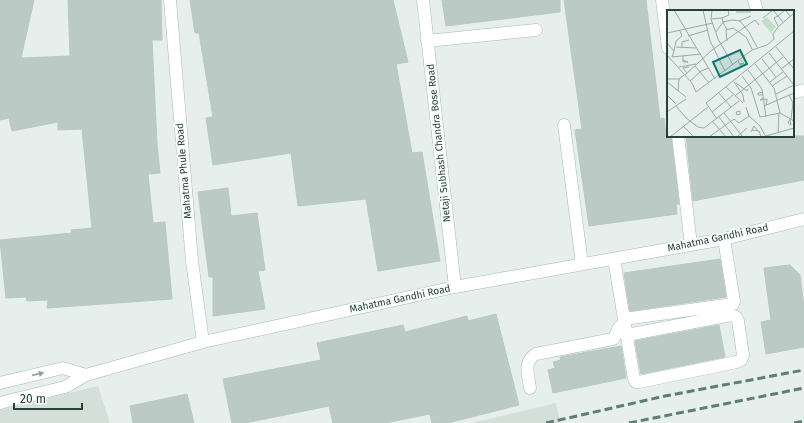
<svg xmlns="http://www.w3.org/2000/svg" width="804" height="423" viewBox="0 0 804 423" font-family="'Fira Sans',sans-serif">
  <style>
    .built { fill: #d4dfda }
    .building { fill: #bbcac4; stroke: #b8c9c2 }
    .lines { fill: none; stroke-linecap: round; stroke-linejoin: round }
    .minor-casing { stroke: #a8b8b2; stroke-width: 13 }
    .minor { stroke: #fff; stroke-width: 12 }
    .rail { stroke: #5f7d75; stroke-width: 3; stroke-dasharray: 8 4; stroke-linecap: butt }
    .oneway { fill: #92a09c }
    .labels { text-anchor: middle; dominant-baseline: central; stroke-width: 4; stroke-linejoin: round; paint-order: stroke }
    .street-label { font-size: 10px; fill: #24423a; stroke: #f7fbf9 }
    .inset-road { fill: none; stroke: #98aaa4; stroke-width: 1 }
    .view { fill: #0f766e; fill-opacity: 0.15; stroke: #0f766e; stroke-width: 2 }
    .inset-edge { fill: none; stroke: #24423a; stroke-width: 2 }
  </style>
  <rect width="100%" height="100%" fill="#e6efeb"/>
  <path class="built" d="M98,386L110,423H0V410Z
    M556,403L560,423H472Z"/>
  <path class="building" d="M0,0H34L21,58L70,56L68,0H161L162,40H152L157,144L160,173L148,174L153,223L165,222L172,299L47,308L48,300L27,301L26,297L6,298L0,240L72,233L71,230L92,228L82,129L58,130V122L12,131L9,118L0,120Z
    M190,0H393L408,62L396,64L412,153L422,152L440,261L378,271L366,199L298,206L291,153L213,165L206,118L213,117L199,33H195Z
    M442,0H560V12L446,26Z
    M564,0H646L660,119L664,118L666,136H671L679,204H676L677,214L589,226L575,130L582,129Z
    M686,136H804V180L693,201Z
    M228,188L231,216L257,213L265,270L258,271L265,309L213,316V277H209L198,192Z
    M720,259L726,297L630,311L624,273Z
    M790,265L800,275L804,307V347L766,354L761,322L771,320L764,268Z
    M496,314L519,405L448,423H432L430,414L385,423H333L329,406L245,423H232L223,379L321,360L317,343L403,325L405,332L467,316L468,321Z
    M719,325L725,357L641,374L635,341Z
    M621,346L626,378L553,393L548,370L555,368L553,362L561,360L560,357Z
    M187,394L194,423H133L130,406Z"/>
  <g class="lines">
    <g class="minor-casing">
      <path id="minor" d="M170,0L192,261L203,342
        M423,0L455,287
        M662,0L668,48
        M754,0L757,11
        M427,41L536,30
        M793,93L804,90
        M564,125L582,264
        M678,136L691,245
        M614,259L634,379L636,382H639L737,362L741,360L743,355L738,321L736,317L731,315L627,335
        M624,319L733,304L734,301L724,239
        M0,383L63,368L86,375L203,342L455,287L724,239L804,219
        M530,388C528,374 523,362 536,354L613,339C618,334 616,326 625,324
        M0,403L65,387L86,375"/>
    </g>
    <use href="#minor" class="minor"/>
    <path class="rail" d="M546,423L665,396L804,370
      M629,423L804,388
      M794,423L804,421"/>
  </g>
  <defs><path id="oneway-solid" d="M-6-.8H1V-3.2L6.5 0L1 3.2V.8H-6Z"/></defs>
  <use class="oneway" href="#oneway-solid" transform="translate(38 374) rotate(-13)"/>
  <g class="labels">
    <g class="street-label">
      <text transform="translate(439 143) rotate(-96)">Netaji Subhash Chandra Bose Road</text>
      <text transform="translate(184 171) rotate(-95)">Mahatma Phule Road</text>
      <text transform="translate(718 238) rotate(-12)">Mahatma Gandhi Road</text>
      <text transform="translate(400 299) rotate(-12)">Mahatma Gandhi Road</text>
    </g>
  </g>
  <g transform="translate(667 10)">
    <rect width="127" height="127" fill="#e6efeb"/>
    <path d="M100,7L109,17L104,23L94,11Z" fill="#bfe0c8"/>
    <path class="inset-road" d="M7,0L48,69M36,0L43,31L58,61M45,0L44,9L51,29L66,55M106,0L111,6L118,0L123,6M69,2H84M55,8L62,5L61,0M96,8L106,0M44,9L55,8L56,12L49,22M72,11L84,6M111,16L107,8L111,6L116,12M60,20L56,12L65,10L73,11L82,22L90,37M0,23L46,13M21,26L41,20M107,29L106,24L111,17L127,3M60,31L59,20L66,18L79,27L85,39M0,33L7,41L5,47M9,37L29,38M15,37V32L22,30M109,37L127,59M7,41L9,31L15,26L13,21M102,43L127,75M0,45L25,73L29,82M16,46V52H21L16,50M5,47L34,44M95,49L109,67M71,51L73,55H74L77,53L73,54M88,54L107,78L113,103M28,56L42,73M12,57L29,54M114,59L127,49M81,60L95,79L99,107M20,63L16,58L22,57M18,65L45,40L88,10L92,15M75,66L84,78L93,107L113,103M0,69H12L17,65M23,71L34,61L42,58M0,72L19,87M67,72L76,85L77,92M103,72L116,62M69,73L80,81L81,79M105,76L120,66M59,77L76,93M11,81L12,69M29,82L85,40L100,35L107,29M96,82L91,83V85H96M52,83L64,97M109,84L127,75M0,85L9,94M122,85L126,93L124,109M68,86L116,47M96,88L93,90L100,89L99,95M9,96L19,108L31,117L37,118M97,96L127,83M79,97L82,106L93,116L99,127M73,101V104L70,105L69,102ZM0,102L19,89M45,102L66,85M57,103L76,127M113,103L127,111M52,107L67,127M50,109L39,93L127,21M123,110L124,115L121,113L123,109M46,112L59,127M16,116L27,127M37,118L72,91M85,120L92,121L94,127M84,122L87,116L91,121M111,123L112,103M99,126L127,118M3,127L41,97M42,127L67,109L72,113L82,106M70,127L80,118"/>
    <path class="view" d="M73,40L80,54L53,67L46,52Z"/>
    <rect width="127" height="127" class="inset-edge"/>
  </g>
  <path d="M14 403v6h68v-6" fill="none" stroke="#24423a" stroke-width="2"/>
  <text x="20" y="403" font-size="12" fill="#24423a" stroke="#f7fbf9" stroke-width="3" paint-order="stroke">20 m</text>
</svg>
